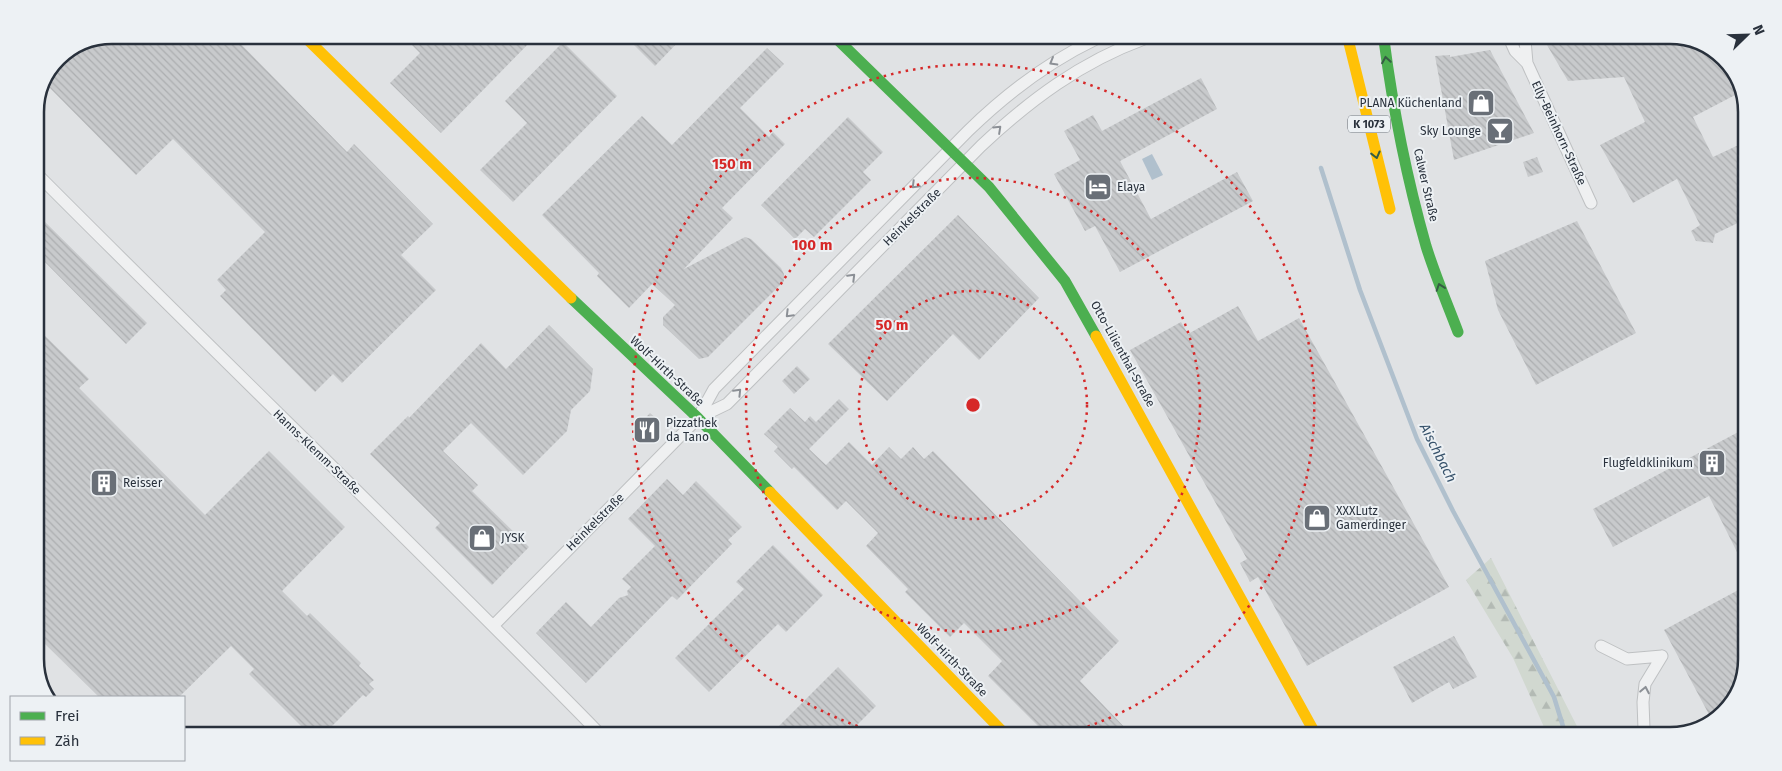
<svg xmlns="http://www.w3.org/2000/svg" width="1782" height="771" viewBox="0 0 1782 771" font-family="'Fira Sans',sans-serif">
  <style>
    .forest { fill: url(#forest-firs) }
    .water { fill: #b0c0cd }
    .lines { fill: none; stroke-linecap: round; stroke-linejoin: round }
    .stream { stroke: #b0c0cd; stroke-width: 4.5 }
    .building { fill: url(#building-back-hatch) }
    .street-casing { stroke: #bec0c2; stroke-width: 13 }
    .street { stroke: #eff0f1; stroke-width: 11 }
    .fast { stroke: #4caf50; stroke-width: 11 }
    .slow { stroke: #ffc107; stroke-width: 11 }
    .oneway { stroke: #355d43 }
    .oneway2 { stroke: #8c9096 }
    .ring { fill: none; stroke: #d62828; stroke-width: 2.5; stroke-dasharray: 2.5 5 }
    .labels { text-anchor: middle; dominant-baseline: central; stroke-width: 4; stroke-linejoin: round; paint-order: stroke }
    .shield { fill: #edf1f4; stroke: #646b73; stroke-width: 1 }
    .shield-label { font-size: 11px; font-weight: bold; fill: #29313c }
    .poi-label { font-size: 12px; fill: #29313c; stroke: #edf1f4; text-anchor: start }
    .street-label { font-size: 12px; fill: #29313c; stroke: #edf1f4 }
    .water-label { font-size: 14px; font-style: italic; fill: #37526b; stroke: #edf1f4 }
    .rim { fill: none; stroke: #29313c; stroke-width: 2.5 }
    .centre { fill: #d62828; stroke: #edf1f4; stroke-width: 2.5 }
    .ring-label { font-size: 15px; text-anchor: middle; font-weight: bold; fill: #d62828; stroke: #edf1f4; stroke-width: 4; stroke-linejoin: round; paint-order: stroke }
  </style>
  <defs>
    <pattern id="forest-firs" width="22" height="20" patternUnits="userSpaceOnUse" patternTransform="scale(1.25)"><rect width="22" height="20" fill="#d1d8d0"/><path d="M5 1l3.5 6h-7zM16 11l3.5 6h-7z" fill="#b3bab4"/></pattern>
    <pattern id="building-back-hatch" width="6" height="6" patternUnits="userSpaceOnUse" patternTransform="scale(1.25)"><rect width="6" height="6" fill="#c8cacc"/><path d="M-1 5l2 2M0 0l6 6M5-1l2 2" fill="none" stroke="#acaeb0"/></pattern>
  </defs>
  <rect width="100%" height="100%" fill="#e0e2e4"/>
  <path class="forest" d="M1491,558L1582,736H1548L1513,658L1466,580Z"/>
  <path class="water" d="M1152,154L1163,175L1152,180L1142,159Z"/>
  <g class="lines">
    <path class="stream" d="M1321,168L1360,290L1417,439L1453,511L1554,697L1566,736"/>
  </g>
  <path class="building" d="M112,35H232L347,152L354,144L433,224L401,255L436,290L342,383L333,374L315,392L220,296L226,290L217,280L265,232L173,139L136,175L46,84L79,48Z
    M403,36L535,37L441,133L390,83L420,53Z
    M626,37H683L655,66Z
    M563,42L617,96L513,202L480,170L527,123L505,101Z
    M1547,45H1704L1721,58L1739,93L1693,117L1713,157L1747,141L1746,219L1715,234L1713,243L1696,241L1691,231L1700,225L1677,179L1633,203L1600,145L1645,122L1624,77L1568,81Z
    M767,48L784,64L740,108L769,137L773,132L785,144L722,208L733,218L684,269L745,237L751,239L781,268L784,274V281L708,357L699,359L663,325V317L675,305L652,284L629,308L597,276L599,273L542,215L642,116L672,145Z
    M1490,50L1534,133L1454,160L1435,56L1450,55V57Z
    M1201,78L1217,109L1120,161L1151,219L1237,172L1253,201L1120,272L1095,226L1085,231L1054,174L1080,160L1064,131L1093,115L1102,131Z
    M848,117L883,152L863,172L871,180L814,237L805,229L795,239L761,205Z
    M1537,157L1543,172L1528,177L1523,162Z
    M35,212L147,323L126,344L43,260L35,267Z
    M958,215L1039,298L979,360L953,334L887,401L828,344Z
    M1577,221L1636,333L1536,385L1498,310L1485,261Z
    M1238,306L1258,341L1299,318L1449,587L1307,666L1258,577L1250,582L1240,563L1247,559L1130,350L1181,322L1188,334Z
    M549,325L593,369L590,391L571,410L567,431L523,475L471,423L443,451L478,485L472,491L529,547L492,585L435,528L440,523L370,454L408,416L409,418L481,343L506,369Z
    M35,326L89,379L79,388L205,515L269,451L345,527L282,591L307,616L310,613L361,663L359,666L374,680L369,684L374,689L366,697L363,695L327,731H306L249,674L254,669L231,646L179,697H99L35,634Z
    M797,366L810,379L794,394L782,381Z
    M839,399L849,409L809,449L826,465L849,442L872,465L889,447L901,459L913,447L924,459L933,451L1119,641L1080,681L1131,734H1046L988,676L1002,661L964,623L950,637L905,592L908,589L866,546L878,533L846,501L837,510L794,467L792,469L774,451L778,447L764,434L790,408L805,422L810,416L816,422Z
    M650,413L658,420L655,432L647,441L635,429Z
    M1744,429L1742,562L1709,496L1613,547L1593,509Z
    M667,479L683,495L696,481L742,527L728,540L732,544L677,600L672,596L586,683L536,633L566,602L591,627L619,598L628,595L627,591L631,587L622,579L655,546L628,519Z
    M773,545L823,595L786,632L778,624L709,692L675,658L744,589L736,582Z
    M1742,588L1741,688L1713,722L1664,630Z
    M1454,636L1477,677L1453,689L1449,682L1412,703L1393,667Z
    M838,667L876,706L849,733H772Z"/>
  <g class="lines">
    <g class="street-casing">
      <path id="street" d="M1510,40L1515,51L1527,63
        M1525,40L1527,63L1591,203
        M35,172C222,360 413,543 598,732
        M698,418L727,404L981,146C1030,100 1081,62 1144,39
        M493,626L698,418L714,389L968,131C1006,94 1048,62 1096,39
        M1601,646L1627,659L1662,656
        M1644,729L1643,702L1645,684L1662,656"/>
    </g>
    <use href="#street" class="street"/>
    <path class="fast" d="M836,38L989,187L1065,281L1096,336
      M1384,40C1393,109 1407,179 1426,246C1435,275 1447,303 1458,332
      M571,298L698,418L770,492"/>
    <path class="slow" d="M304,36L571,298
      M1348,39L1390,209
      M1096,336L1316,735
      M770,492L1005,734"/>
  </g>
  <defs><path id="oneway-chevron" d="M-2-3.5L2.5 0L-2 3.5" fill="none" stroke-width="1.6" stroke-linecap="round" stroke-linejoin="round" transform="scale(1.25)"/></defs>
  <g class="oneway">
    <use href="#oneway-chevron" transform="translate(1386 60) rotate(-99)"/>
    <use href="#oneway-chevron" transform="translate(1376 155) rotate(76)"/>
    <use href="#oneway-chevron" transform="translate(1440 287) rotate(-109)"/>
  </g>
  <g class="oneway2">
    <use href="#oneway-chevron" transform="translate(1053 62) rotate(150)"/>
    <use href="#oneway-chevron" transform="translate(998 129) rotate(-43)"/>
    <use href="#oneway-chevron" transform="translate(915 185) rotate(135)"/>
    <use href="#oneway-chevron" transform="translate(852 277) rotate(-45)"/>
    <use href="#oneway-chevron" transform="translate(789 314) rotate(135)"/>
    <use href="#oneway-chevron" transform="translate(738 392) rotate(-46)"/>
    <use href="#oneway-chevron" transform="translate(1645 690) rotate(-79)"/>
  </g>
  <g class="ring">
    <circle cx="973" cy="405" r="114"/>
    <circle cx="973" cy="405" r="227"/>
    <path d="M879 733A341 341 0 1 1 1064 734"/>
  </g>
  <defs>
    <g id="shop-square" transform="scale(1.4375)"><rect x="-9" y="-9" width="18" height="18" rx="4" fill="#696f77" stroke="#edf1f4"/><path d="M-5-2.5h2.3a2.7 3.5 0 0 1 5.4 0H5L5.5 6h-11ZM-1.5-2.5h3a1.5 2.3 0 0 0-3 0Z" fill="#fff"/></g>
    <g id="bar-square" transform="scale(1.4375)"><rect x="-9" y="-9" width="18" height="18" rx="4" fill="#696f77" stroke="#edf1f4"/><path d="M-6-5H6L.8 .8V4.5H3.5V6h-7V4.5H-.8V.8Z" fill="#fff"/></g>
    <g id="hotel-square" transform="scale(1.4375)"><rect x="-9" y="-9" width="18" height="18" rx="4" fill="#696f77" stroke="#edf1f4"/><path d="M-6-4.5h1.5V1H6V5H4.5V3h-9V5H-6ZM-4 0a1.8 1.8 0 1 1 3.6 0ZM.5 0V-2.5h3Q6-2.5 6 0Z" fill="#fff"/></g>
    <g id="restaurant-square" transform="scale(1.4375)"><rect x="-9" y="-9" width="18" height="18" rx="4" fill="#696f77" stroke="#edf1f4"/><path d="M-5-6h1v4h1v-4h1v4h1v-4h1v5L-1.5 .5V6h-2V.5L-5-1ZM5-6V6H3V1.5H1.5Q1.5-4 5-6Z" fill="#fff"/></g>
    <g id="building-square" transform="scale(1.4375)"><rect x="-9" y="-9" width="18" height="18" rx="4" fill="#696f77" stroke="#edf1f4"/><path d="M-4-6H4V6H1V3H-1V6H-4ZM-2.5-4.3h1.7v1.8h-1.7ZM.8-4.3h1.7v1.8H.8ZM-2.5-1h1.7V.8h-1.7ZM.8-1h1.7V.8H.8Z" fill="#fff"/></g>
  </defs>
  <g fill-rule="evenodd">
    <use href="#shop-square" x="1481" y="103"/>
    <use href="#bar-square" x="1500" y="131"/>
    <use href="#hotel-square" x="1098" y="187"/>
    <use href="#restaurant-square" x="647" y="430"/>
    <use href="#building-square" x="1712" y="463"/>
    <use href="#building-square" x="104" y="483"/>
    <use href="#shop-square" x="1317" y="518"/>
    <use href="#shop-square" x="482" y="538"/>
  </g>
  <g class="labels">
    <rect class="shield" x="1348" y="115.5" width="42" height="17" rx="4"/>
    <g class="shield-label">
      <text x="1369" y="124">K 1073</text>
    </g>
    <g class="poi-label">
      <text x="1462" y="103" text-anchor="end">PLANA Küchenland</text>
      <text x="1481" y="131" text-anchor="end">Sky Lounge</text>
      <text x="1117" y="187">Elaya</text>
      <text x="666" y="423">Pizzathek<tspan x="666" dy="14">da Tano</tspan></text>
      <text x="1693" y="463" text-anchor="end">Flugfeldklinikum</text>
      <text x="123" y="483">Reisser</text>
      <text x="1336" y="511">XXXLutz<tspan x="1336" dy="14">Gamerdinger</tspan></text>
      <text x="501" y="538">JYSK</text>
    </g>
    <g class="street-label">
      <text transform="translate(1559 133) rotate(65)">Elly-Beinhorn-Straße</text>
      <text transform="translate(1426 185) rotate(77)">Calwer Straße</text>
      <text transform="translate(912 217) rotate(-45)">Heinkelstraße</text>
      <text transform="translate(1123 354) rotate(61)">Otto-Lilienthal-Straße</text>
      <text transform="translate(667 371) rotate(43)">Wolf-Hirth-Straße</text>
      <text transform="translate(317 452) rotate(44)">Hanns-Klemm-Straße</text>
      <text transform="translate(595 522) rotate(-45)">Heinkelstraße</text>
      <text transform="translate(952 660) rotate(46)">Wolf-Hirth-Straße</text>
    </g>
    <g class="water-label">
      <text transform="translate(1438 453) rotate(63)">Aischbach</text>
    </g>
  </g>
  <path d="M0 0H1782V771H0ZM112 44H1670A68 68 0 0 1 1738 112V659A68 68 0 0 1 1670 727H112A68 68 0 0 1 44 659V112A68 68 0 0 1 112 44Z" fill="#edf1f4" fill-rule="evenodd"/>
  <path class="rim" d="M112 44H1670A68 68 0 0 1 1738 112V659A68 68 0 0 1 1670 727H112A68 68 0 0 1 44 659V112A68 68 0 0 1 112 44Z"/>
  <circle cx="973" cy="405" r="8" class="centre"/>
  <g class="ring-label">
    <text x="732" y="169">150 m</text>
    <text x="812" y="250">100 m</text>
    <text x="892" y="330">50 m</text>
  </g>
  <rect x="10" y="696" width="175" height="65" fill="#edf1f4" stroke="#9fa4aa"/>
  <rect x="20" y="712" width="25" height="8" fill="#4caf50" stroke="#9fa4aa"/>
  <text x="55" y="721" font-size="15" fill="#29313c">Frei</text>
  <rect x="20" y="737" width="25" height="8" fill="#ffc107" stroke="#9fa4aa"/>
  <text x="55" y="746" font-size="15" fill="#29313c">Zäh</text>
  <g transform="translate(1747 35) rotate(67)" stroke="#edf1f4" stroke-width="4" paint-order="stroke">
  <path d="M0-4L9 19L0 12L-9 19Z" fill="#29313c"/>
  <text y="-8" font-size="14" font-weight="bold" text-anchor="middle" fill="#29313c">N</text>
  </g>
</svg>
